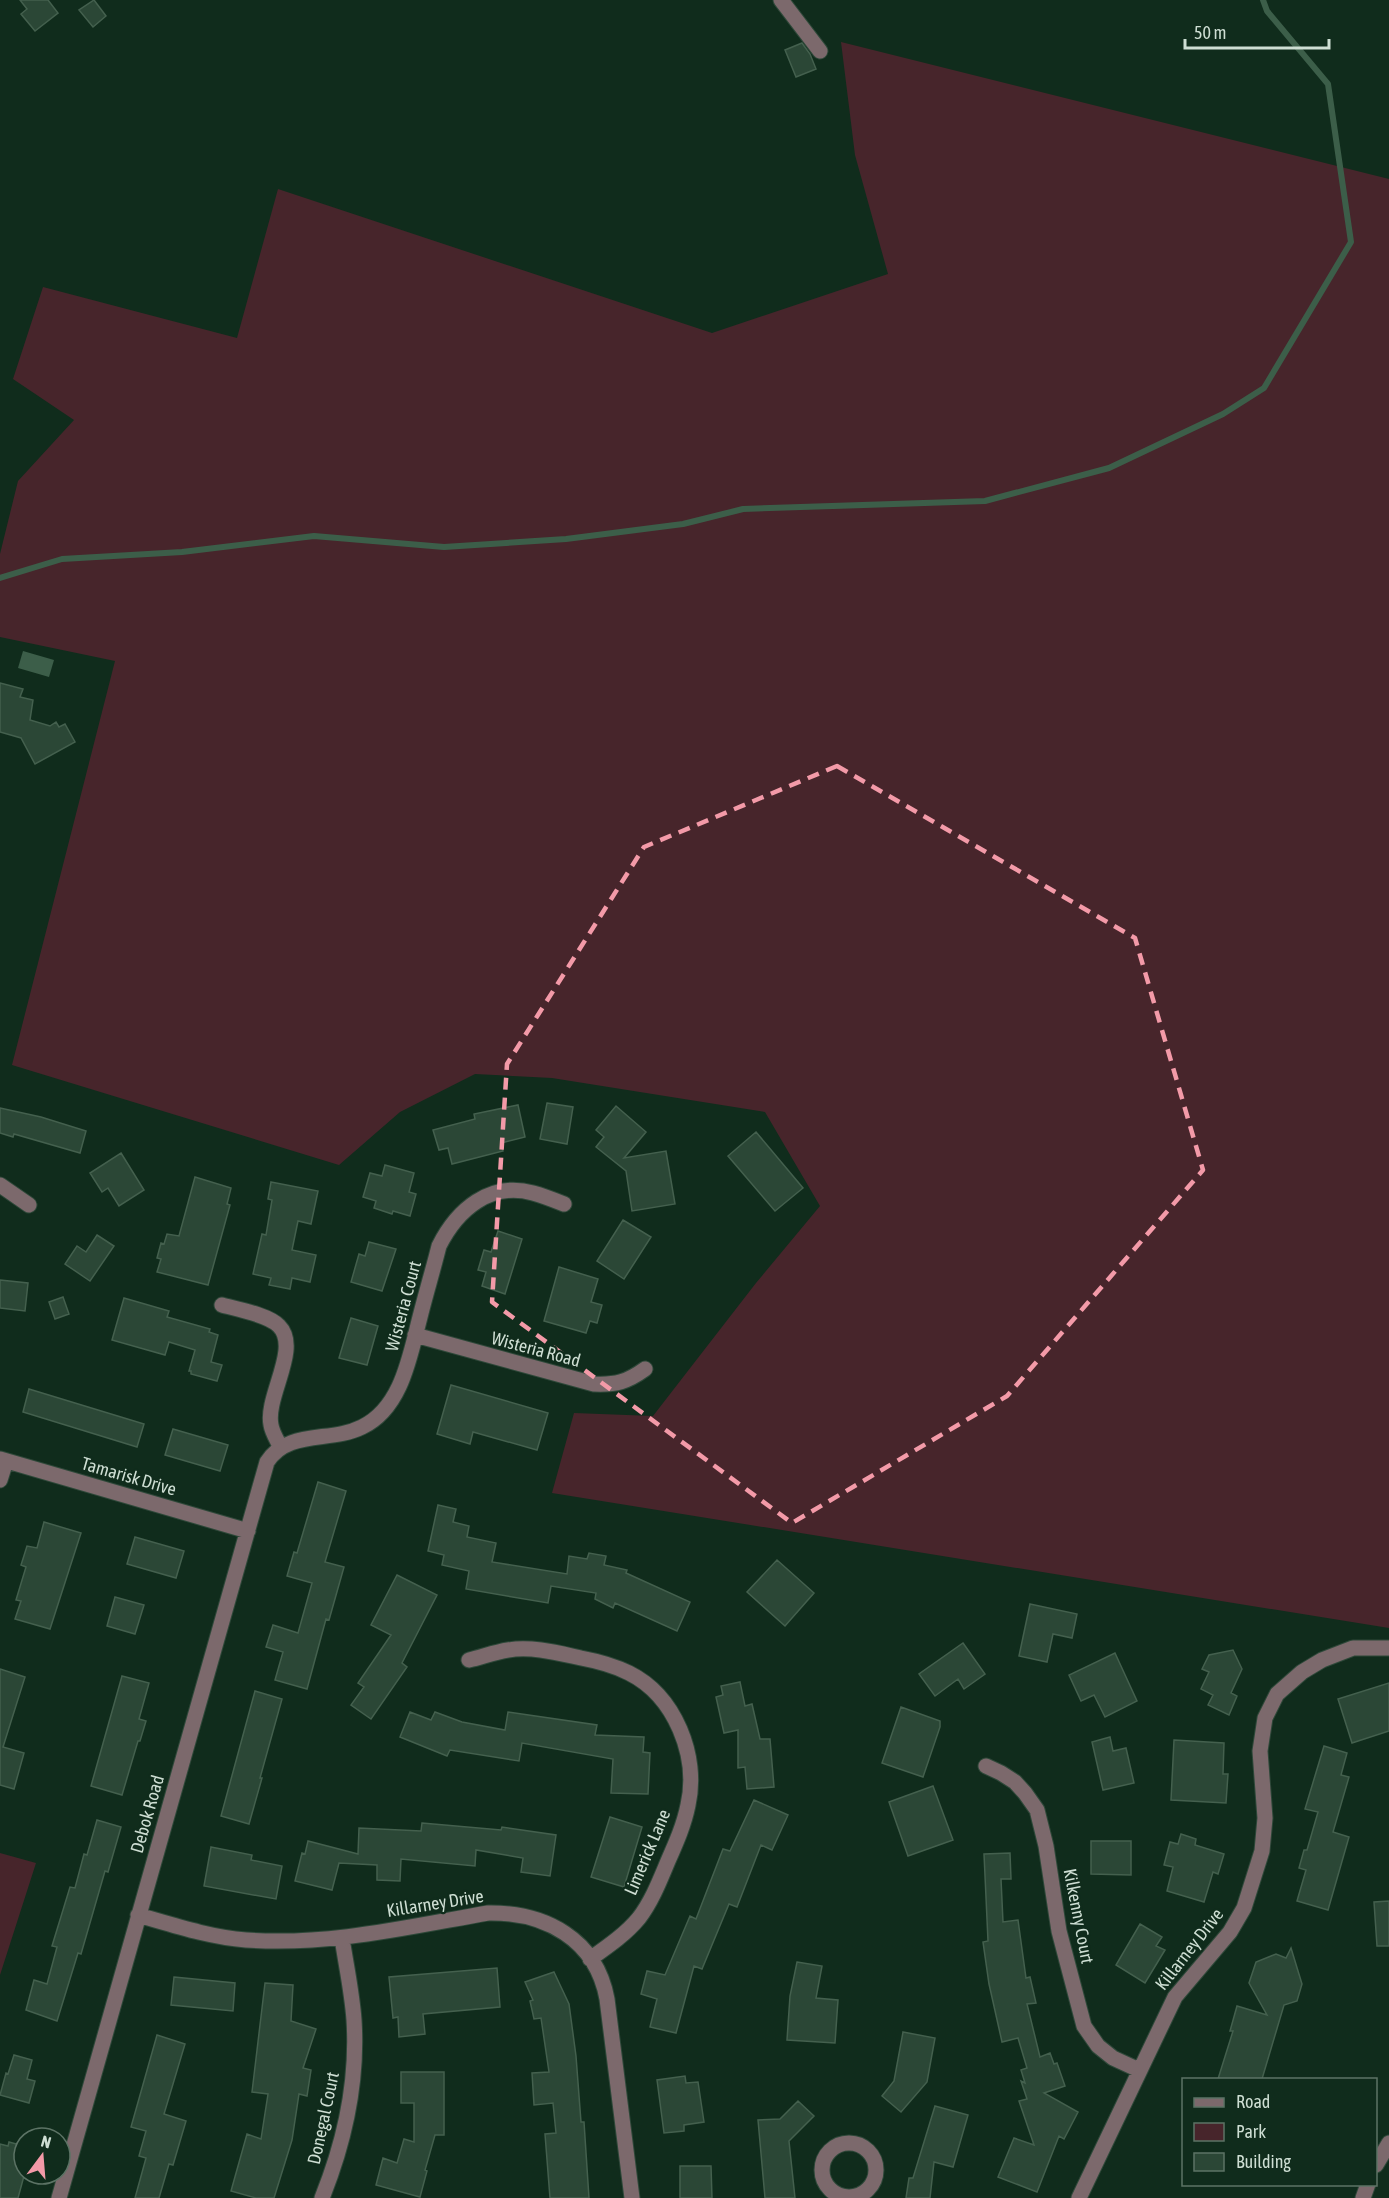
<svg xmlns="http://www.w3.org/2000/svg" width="1389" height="2198" viewBox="0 0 1389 2198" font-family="'Asap Condensed',sans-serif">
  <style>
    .green { fill: #47252b }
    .water { fill: #3c5e49 }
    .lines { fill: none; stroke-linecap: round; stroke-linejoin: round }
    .stream { stroke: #3c5e49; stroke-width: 6 }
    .building { fill: #2b4736; stroke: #44604e; stroke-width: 1.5 }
    .minor-casing { stroke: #2e4839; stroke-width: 17 }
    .minor { stroke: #7c696c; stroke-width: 15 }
    .marked { fill: none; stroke: #f39aa8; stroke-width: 4.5; stroke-dasharray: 12 8; stroke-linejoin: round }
    .labels { text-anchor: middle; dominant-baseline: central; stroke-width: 4.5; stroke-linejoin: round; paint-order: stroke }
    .street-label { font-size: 18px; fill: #ceded3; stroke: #102c1c }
  </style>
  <rect width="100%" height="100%" fill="#102c1c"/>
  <path class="green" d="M841,42L1389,179V1628L552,1493L574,1413L653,1416L756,1283L820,1206L765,1112L552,1078L475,1074L400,1112L339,1165L12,1065L115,661L0,637V554L18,481L74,420L13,379L43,287L237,338L278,189L712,333L888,274L855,155Z
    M0,1853L36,1863L0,1975Z"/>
  <path class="water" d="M23,651L54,660L49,677L18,668Z"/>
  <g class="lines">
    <path class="stream" d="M0,578L62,559L182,552L314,536L444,547L566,539L683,524L743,509L985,501L1109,468L1223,414L1264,388L1351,242L1328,84L1267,11L1263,0"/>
  </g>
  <path class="building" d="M20,0H48L58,13L35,31L21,14L27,9Z
    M94,0L106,16L93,27L79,10Z
    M802,43L810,54L816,69L796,77L785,50Z
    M0,683L23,689L20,697L33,700L30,720L50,726L56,722L59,727L65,724L75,742L35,764L21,738L0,732Z
    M547,1103L573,1107L567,1144L540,1139Z
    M518,1105L525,1137L501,1143L503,1151L452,1164L448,1148L439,1150L433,1130L475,1119L474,1114Z
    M616,1106L646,1132L624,1158L666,1151L675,1204L632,1211L626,1171L596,1147L604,1137L596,1130Z
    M0,1108L41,1117L86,1131L80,1153L14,1134L13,1137L0,1133Z
    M756,1132L803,1188L775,1211L728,1156Z
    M121,1153L144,1190L119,1206L108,1188L102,1192L90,1173Z
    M385,1165L414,1173L409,1192L416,1194L410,1216L393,1211L392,1214L374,1208L376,1201L363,1197L370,1173L382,1176Z
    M195,1177L231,1188L227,1204L230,1205L208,1285L157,1272L161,1259L157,1258L161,1243L164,1244L167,1234L179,1236Z
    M271,1182L318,1191L311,1224L298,1221L292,1250L316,1255L310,1282L292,1278L290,1289L269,1285L271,1278L253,1274L262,1234L266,1235L272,1200L268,1199Z
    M623,1220L651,1237L624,1279L597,1261Z
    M498,1231L522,1239L505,1294L482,1286L486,1272L478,1270L484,1250L491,1252Z
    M97,1235L114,1246L90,1281L65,1264L77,1246L86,1252Z
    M369,1242L396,1249L382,1291L351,1282L359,1254L365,1256Z
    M559,1267L598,1279L591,1302L602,1305L597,1323L590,1321L586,1333L544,1321Z
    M0,1280L28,1283L25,1311L0,1308Z
    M63,1297L69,1314L55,1319L49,1302Z
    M124,1298L169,1311L167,1317L210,1329L209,1332L218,1335L211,1362L222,1365L217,1381L191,1374V1371H189L195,1350L169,1342L165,1355L112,1340Z
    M351,1318L378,1326L367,1365L339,1358Z
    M451,1385L548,1413L537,1450L473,1432L470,1444L437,1434Z
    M29,1389L144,1424L137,1447L23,1412Z
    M173,1429L228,1445L220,1471L165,1455Z
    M318,1482L346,1491L325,1562L344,1567L329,1620L326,1619L307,1689L275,1680L283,1652L266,1647L273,1625L298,1633L312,1583L287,1576L294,1552L297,1553Z
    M438,1505L456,1509L453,1522L469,1526L467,1537L496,1543L492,1562L567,1574L569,1556L587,1559L589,1553L606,1556L604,1565L627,1570L626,1573L690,1602L677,1631L615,1603L613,1608L595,1599L596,1593L551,1586L548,1603L466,1589L469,1571L442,1565L444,1555L428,1551Z
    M44,1522L81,1533L50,1629L15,1619L21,1601L16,1600L26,1567L21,1565L27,1546L37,1548Z
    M135,1537L184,1551L176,1578L127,1564Z
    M777,1560L814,1593L785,1626L747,1592Z
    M397,1575L437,1595L402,1663L407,1667L371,1719L351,1705L364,1687L358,1683L391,1635L371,1625Z
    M115,1597L144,1605L135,1634L107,1626Z
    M1030,1604L1077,1614L1072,1638L1053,1634L1047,1662L1019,1656Z
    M963,1643L985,1674L964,1689L958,1679L935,1696L919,1674Z
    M1233,1650L1242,1669L1231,1693L1237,1696L1229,1715L1208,1705L1213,1695L1201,1689L1209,1672L1202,1669L1209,1655Z
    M1115,1653L1137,1701L1105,1717L1094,1695L1081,1701L1069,1675Z
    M0,1669L25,1677L3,1747L24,1753L14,1789L0,1785Z
    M122,1676L149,1683L139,1719L146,1721L140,1741H138L122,1795L91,1786Z
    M740,1682L745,1706L752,1704L760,1739H770L774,1787L747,1789L745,1767L738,1768V1730L724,1733L716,1697L723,1695L721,1686Z
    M1389,1683V1731L1352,1743L1338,1699Z
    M255,1691L282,1699L260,1778H262L249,1824L221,1816Z
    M901,1707L940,1721V1727L923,1777L882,1763Z
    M410,1712L431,1720L435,1712L462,1722L505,1730L508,1712L597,1725L595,1735L644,1737L643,1752L650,1753L648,1794L611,1793L613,1759L522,1743L519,1761L450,1750L447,1756L400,1737Z
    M1110,1737L1113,1751L1126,1748L1134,1783L1103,1790L1092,1742Z
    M1174,1740L1224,1743L1223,1774H1228L1226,1803L1171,1800Z
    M1324,1746L1347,1753L1341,1775L1349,1777L1333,1832L1349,1837L1328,1910L1297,1901L1306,1870L1299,1868L1304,1850H1307L1318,1812L1305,1809Z
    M933,1786L953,1840L908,1856L889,1802Z
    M754,1800L788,1815L772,1850L761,1845L737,1907L729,1904L702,1969L694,1966L676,2033L650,2027L657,1999L641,1994L647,1971L665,1975L690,1916L696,1919L723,1849L730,1851Z
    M610,1817L642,1827L624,1887L591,1877Z
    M97,1820L121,1827L108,1872L105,1871L81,1954L78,1953L57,2021L26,2010L34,1980L47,1984L57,1947L52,1946L70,1887L75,1888L84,1854L87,1855Z
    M422,1823L501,1830L502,1827L556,1835L550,1876L521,1872L523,1858L476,1850L475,1866L401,1859L400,1881L377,1880V1865L339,1863L332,1890L295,1881L302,1853L305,1854L308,1841L358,1854L359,1828L421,1831Z
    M1181,1834L1196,1839L1195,1845L1224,1854L1218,1874L1213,1872L1204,1902L1167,1891L1173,1867L1164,1865L1170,1842L1178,1844Z
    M1091,1841H1131V1875L1091,1874Z
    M211,1847L252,1855L251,1860L282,1866L276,1899L204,1886Z
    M1010,1853L1011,1879H1001L1003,1922L1018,1920L1026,1978L1030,1977L1036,2003L1027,2004L1040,2057L1050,2053L1054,2064L1057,2063L1065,2086L1044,2093L1078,2112L1064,2139L1059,2136L1037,2192L998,2177L1014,2138L1034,2145L1019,2101L1027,2099L1021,2081L1025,2083L1021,2070L1027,2068L1018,2038L1002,2042L989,1984L983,1942L988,1941L984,1854Z
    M1389,1901V1946H1377L1374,1902Z
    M1140,1924L1162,1937L1156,1946L1165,1950L1145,1983L1116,1965Z
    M1291,1948L1302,1984L1297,2001L1284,2005L1262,2079H1218L1233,2031H1230L1237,2006L1267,2015L1249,1983L1256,1962L1276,1954L1286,1958Z
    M797,1962L822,1966L816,1998L838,2000L835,2043L787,2040L790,1996Z
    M497,1968L500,2007L423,2014L425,2034L399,2037L398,2017L393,2018L389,1977Z
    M554,1972L569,2004L576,2056L581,2122H584L589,2198H550L545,2134L556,2133L553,2103L534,2105L532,2073L549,2072L541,2018L534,2019L530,2001L533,2000L525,1982Z
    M174,1977L235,1983L233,2011L171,2005Z
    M265,1983L293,1985L291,2021L316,2029L303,2068L311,2070L307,2096L299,2094L292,2140L274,2198H256L231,2191L247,2134L261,2139L268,2094L252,2092Z
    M903,2032L935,2038L927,2082L901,2112L882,2096L894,2081Z
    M157,2035L185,2044L164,2114L186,2121L173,2165L169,2164L159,2198H135L146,2158L139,2156L146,2131L131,2127Z
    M14,2055L32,2060L27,2079L35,2081L29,2103L0,2095L6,2073L8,2074Z
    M401,2072H444V2135H435L425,2170L427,2171L420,2197L376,2185L383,2158L397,2163L404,2139L414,2142V2103H401Z
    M685,2076L686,2083L698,2082L704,2122L684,2125V2131L664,2133L657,2080Z
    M798,2101L814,2116L789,2141L795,2198H765L758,2120L780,2119Z
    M935,2106L968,2115L953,2167L934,2162L930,2198H906L909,2178H913Z
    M9,2142L24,2146V2176L18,2198H0V2144L8,2146Z
    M680,2166H711L712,2198H680Z"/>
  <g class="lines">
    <g class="minor-casing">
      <path id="minor" d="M781,0L820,51
        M0,1185L29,1205
        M222,1305C237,1309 269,1315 279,1326C301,1348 265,1397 271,1425C272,1432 277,1440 280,1446
        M415,1335L594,1384C616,1385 627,1382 645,1369
        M0,1459L248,1531
        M0,1480L6,1461
        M469,1660C482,1657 495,1652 508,1650C532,1646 558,1653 581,1658C597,1661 613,1665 629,1673C675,1696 699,1756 688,1805C684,1825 676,1843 668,1861C660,1880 652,1901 639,1918C626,1934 607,1947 590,1959
        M986,1766L1001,1773L1015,1782L1025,1793L1037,1810L1046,1846L1059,1931L1084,2026L1098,2046L1113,2058L1139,2070
        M138,1915C173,1925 209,1937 246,1940C328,1946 408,1927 488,1913C545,1912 596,1939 607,1999L632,2198
        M822 2170a27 27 0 1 1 54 0a27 27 0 1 1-54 0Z
        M1376,2165L1389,2143
        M59,2198L267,1462C288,1429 330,1443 362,1427C402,1408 410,1355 420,1317C426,1293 433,1270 439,1246C457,1210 490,1181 533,1193C544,1196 554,1200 564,1204
        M322,2198C345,2141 358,2082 354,2020C352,1992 346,1965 342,1938
        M1079,2198L1175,1997L1230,1932L1244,1908L1262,1851L1265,1818L1260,1751L1265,1718L1277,1694L1302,1672L1322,1660L1353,1648H1389
        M1363,2198L1368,2184"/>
    </g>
    <use href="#minor" class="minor"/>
  </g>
  <path class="marked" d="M837,766L1135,938L1203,1170L1007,1396L792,1523L492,1302L507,1064L644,847Z"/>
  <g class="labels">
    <g class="street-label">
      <text transform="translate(403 1306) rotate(-75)">Wisteria Court</text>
      <text transform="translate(536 1349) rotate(15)">Wisteria Road</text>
      <text transform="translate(129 1476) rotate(16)">Tamarisk Drive</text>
      <text transform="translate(147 1814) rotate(-74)">Debok Road</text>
      <text transform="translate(647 1852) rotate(-67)">Limerick Lane</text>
      <text transform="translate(435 1903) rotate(-9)">Killarney Drive</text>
      <text transform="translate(1079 1916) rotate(79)">Kilkenny Court</text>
      <text transform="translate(1189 1949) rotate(-52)">Killarney Drive</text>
      <text transform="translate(323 2118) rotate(-78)">Donegal Court</text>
    </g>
  </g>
  <rect x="1182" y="2078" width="195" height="108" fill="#102c1c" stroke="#5c7365" stroke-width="1.5"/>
  <rect x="1194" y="2098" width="30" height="9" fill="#7c696c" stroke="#5c7365" stroke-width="1.5"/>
  <text x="1236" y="2108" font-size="18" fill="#ceded3">Road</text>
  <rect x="1194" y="2123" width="30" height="18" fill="#47252b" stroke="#5c7365" stroke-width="1.5"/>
  <text x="1236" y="2138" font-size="18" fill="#ceded3">Park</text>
  <rect x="1194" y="2153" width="30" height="18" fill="#2b4736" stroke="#5c7365" stroke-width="1.5"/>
  <text x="1236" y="2168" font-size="18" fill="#ceded3">Building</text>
  <g transform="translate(42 2156) rotate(16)"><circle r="28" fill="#102c1c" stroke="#5c7365" stroke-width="1.5"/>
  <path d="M0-4.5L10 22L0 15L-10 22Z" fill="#f39aa8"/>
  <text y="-9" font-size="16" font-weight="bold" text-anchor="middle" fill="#ceded3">N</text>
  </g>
  <path d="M1185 39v9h144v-9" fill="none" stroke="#ceded3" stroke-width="3"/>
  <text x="1194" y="39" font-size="18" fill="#ceded3" stroke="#102c1c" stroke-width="4.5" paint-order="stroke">50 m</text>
</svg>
